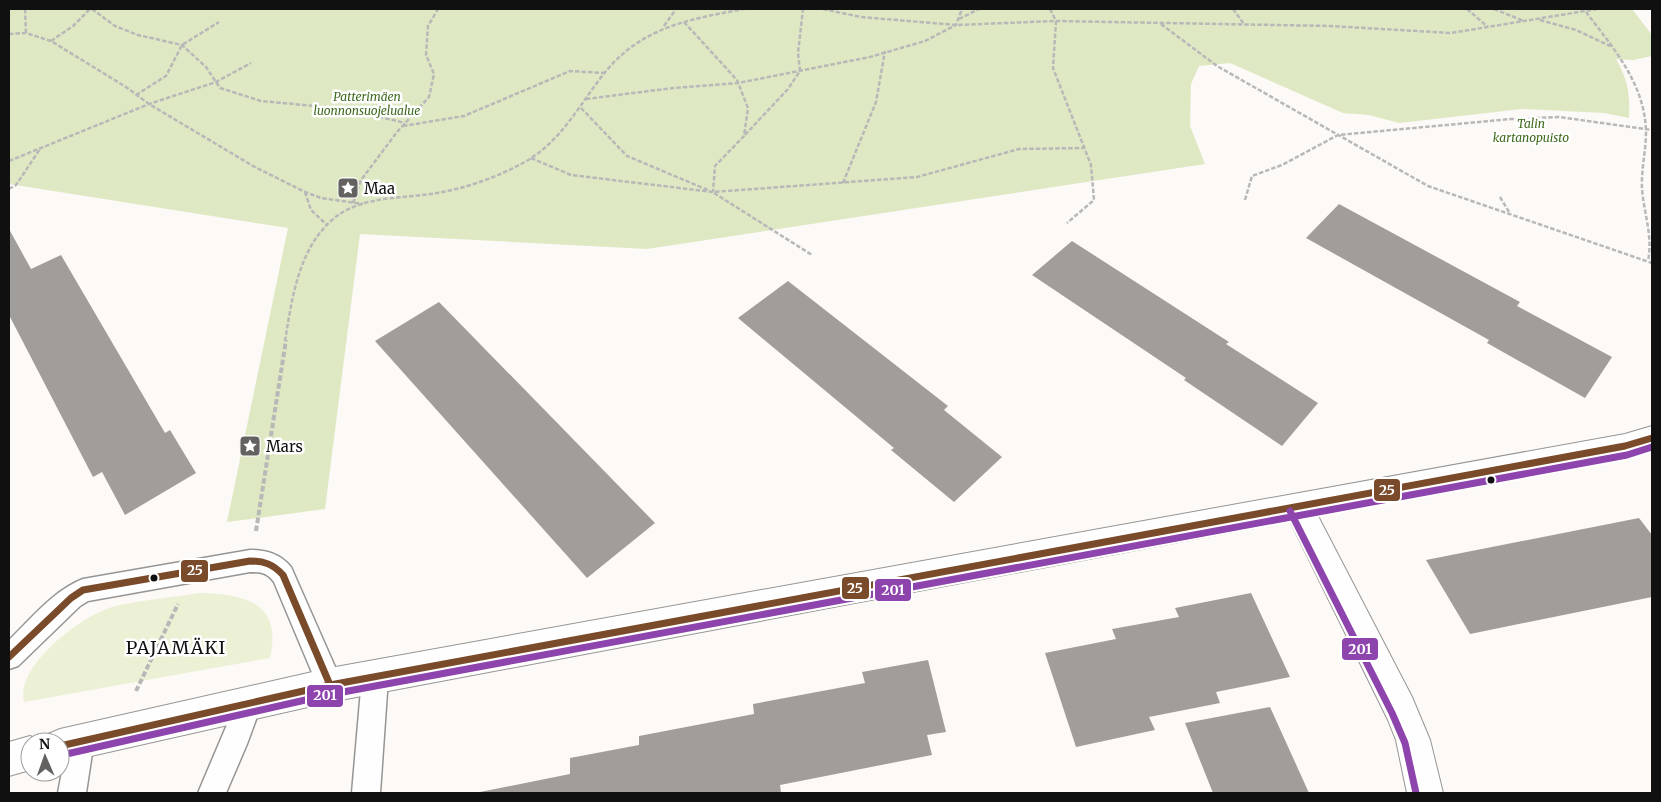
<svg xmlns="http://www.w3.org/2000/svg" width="1661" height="802" viewBox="0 0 1661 802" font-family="Merriweather,serif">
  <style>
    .green { fill: #ecf1d6 }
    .forest { fill: #dee9c3 }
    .building { fill: #a09d9b }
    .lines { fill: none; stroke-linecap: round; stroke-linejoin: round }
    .service-casing { stroke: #969594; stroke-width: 3 }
    .minor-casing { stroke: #969594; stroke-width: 2 }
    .path-far1 { stroke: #b9b8b8; stroke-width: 2.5; stroke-dasharray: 4.5 2; stroke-linecap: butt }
    .path { stroke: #b9b8b8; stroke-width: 4; stroke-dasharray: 5.5 2.5; stroke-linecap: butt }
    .service { fill: #fffefe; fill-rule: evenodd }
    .minor { fill: #fffefe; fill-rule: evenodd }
    .bus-1-casing { stroke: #fff; stroke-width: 11 }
    .bus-2-casing { stroke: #fff; stroke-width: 11 }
    .bus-1 { stroke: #7a4b2a; stroke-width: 7 }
    .bus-2 { stroke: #8e44ad; stroke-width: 7 }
    .bus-dot { fill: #101010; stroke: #fff; stroke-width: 2 }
    .labels { text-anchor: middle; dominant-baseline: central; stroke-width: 5; stroke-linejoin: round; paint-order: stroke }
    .far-park-label { font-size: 12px; font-style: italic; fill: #3e6a1e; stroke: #fff }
    .poi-label { font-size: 15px; fill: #101010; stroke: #fff; text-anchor: start }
    .quarter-label { font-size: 18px; letter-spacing: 1px; fill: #101010; stroke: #fff }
    .line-badge { stroke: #fff; stroke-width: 2 }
    .badge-label { font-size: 14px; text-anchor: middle; font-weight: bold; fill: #fff }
  </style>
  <rect width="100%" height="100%" fill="#fcf9f6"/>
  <path class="green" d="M199,593C244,594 283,602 270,658L24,702C15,666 81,616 112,607C140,600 170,598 199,593Z"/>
  <path class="forest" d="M9,9H1632L1652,35V56L1633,60L1616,59C1628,80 1630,93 1629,118L1604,113L1522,109L1399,123L1369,115L1343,113L1230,63L1199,66L1191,84L1190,126L1205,164L647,249L360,234L325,509L227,522L288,228L9,184Z"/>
  <path class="building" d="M1339,204L1520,302L1517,306L1612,357L1585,398L1487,343L1489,340L1306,238Z
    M9,229L31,269L61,255L165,433L170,430L196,473L125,515L102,472L93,477L9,315Z
    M1072,241L1229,342L1226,344L1318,403L1282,446L1184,380L1186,378L1032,275Z
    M788,281L948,406L944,410L1002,457L954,502L891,450L894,448L738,318Z
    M439,302L655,523L587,578L375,341Z
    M1639,518L1652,535V597L1470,634L1426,560Z
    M1251,593L1290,677L1216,692L1220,703L1149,717L1155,730L1076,747L1045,653L1116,639L1112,629L1179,617L1175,608Z
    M928,660L946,732L927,735L932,755L780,785L781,793H475L570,774V758L639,745V736L754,714L753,704L865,683L862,672Z
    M1270,707L1309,793H1213L1185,723Z"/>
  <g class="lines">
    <g class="service-casing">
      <path id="service" d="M250,550C267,550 280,554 291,567L343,685L339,694L330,698L321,694L274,582C267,573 262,572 250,572L88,601L80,606L18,666L9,669V640C31,619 54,590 83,579Z
        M375,665L384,669L388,678L380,793H352L362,678L366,669Z
        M249,690L258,694L262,703L247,744L226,793H198L240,694Z
        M81,727L90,731L94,740L86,793H58L68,740L72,731Z"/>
    </g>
    <g class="minor-casing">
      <path id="minor" d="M1652,426V450L1625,458L1318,516L1412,697L1430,740L1443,793H1407L1396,740L1388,720L1290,521L330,702L60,763V742H44L48,734L60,729L330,668L1625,434Z
        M30,736L43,742H30V770L9,776V742Z"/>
    </g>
    <path class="path-far1" d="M25,9L26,33
      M92,9L115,26L138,35L182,45L206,67L220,88L261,101L347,109L405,123
      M823,9L861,17L956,25L1056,21L1330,26L1451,33L1597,9
      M1050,9L1056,21L1053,68L1091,165L1094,200L1067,223
      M1233,9L1244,24
      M1467,9L1488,27
      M1494,9L1524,21
      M1586,12C1614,49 1645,84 1646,132C1646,151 1641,170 1642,189C1644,214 1653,236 1648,261
      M959,19L979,9
      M1540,20L1576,30L1610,46
      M684,22L737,80L748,108L744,136L715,166L713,192
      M1161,24L1217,66L1428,186L1652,263
      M664,26L676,9
      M9,34L26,33L51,41L126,87L149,104L253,166L305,192L321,198L363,204
      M51,41L73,26L90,9
      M136,95L166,76L182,45L219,22
      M586,99L673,88L738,83L870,57L925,41L956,25L962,9
      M581,108L627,156L708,190
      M403,126L464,116L570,71L604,73
      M745,135L788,89L800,71L798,53L803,9
      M531,158L571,175L713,192L917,177L1019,149L1083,148
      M9,161L149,104L216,82L251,63
      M843,183L876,102L885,51
      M9,189L16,185L40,149
      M305,192L311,210L327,225
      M714,193L812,255
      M1500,197L1509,212
      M1245,200L1252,176L1282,165L1338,135L1511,119L1559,117L1652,130
      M353,203L361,180L397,132L429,97L434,74L426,55L428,26L438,9
      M285,341C292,299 298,250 332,220C360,195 403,199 437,193C467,188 497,177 523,163C558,144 576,111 599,80C637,28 685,20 744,9"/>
    <path class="path" d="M256,531L286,340
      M136,691L178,604"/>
    <use href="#service" class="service"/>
    <use href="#minor" class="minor"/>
    <g class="bus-1-casing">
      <path id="bus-1" d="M9,657L71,598L83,590L250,561C264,561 273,564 283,575L330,685
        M60,746L330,685L1625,446L1652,438"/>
    </g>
    <g class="bus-2-casing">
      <path id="bus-2" d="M1290,511L1392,713L1405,743L1416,793
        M62,755L332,694L1627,455L1652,447"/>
    </g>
    <use href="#bus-1" class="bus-1"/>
    <use href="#bus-2" class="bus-2"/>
  </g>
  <defs>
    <g id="sight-square" transform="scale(1.125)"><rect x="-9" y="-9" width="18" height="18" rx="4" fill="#636260" stroke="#fff"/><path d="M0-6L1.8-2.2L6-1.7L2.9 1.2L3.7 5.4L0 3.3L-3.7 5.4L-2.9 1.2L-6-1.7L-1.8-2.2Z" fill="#fff"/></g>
  </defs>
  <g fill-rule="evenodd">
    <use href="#sight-square" x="348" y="188"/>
    <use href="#sight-square" x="250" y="446"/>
  </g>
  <g class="bus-dot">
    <circle cx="1491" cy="480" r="4.5"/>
    <circle cx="154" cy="578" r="4.5"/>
  </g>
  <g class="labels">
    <g class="far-park-label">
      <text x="367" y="96">Patterimäen<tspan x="367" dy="14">luonnonsuojelualue</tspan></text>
      <text x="1531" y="123">Talin<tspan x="1531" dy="14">kartanopuisto</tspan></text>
    </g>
    <g class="poi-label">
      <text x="364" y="188">Maa</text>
      <text x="266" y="446">Mars</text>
    </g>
    <g class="quarter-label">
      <text x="176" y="647">PAJAMÄKI</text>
    </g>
  </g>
  <g class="line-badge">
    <rect x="1373" y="478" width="28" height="24" rx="5" fill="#7a4b2a"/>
    <rect x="180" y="559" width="29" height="24" rx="5" fill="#7a4b2a"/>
    <rect x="841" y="576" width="29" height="24" rx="5" fill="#7a4b2a"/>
    <rect x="874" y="578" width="38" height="24" rx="5" fill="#8e44ad"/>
    <rect x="1341" y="637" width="38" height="24" rx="5" fill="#8e44ad"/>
    <rect x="306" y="684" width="38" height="24" rx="5" fill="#8e44ad"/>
  </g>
  <g class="badge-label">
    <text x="1387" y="495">25</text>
    <text x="195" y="575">25</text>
    <text x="855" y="593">25</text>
    <text x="893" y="595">201</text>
    <text x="1360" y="654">201</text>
    <text x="325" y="700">201</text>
  </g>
  <rect width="1661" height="802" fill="none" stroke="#101010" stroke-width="20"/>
  <g transform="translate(45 757) rotate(358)"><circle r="24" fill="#ffffff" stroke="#9f9f9f"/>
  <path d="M0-4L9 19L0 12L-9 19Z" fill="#636260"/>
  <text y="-8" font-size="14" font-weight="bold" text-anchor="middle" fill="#101010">N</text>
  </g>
</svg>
